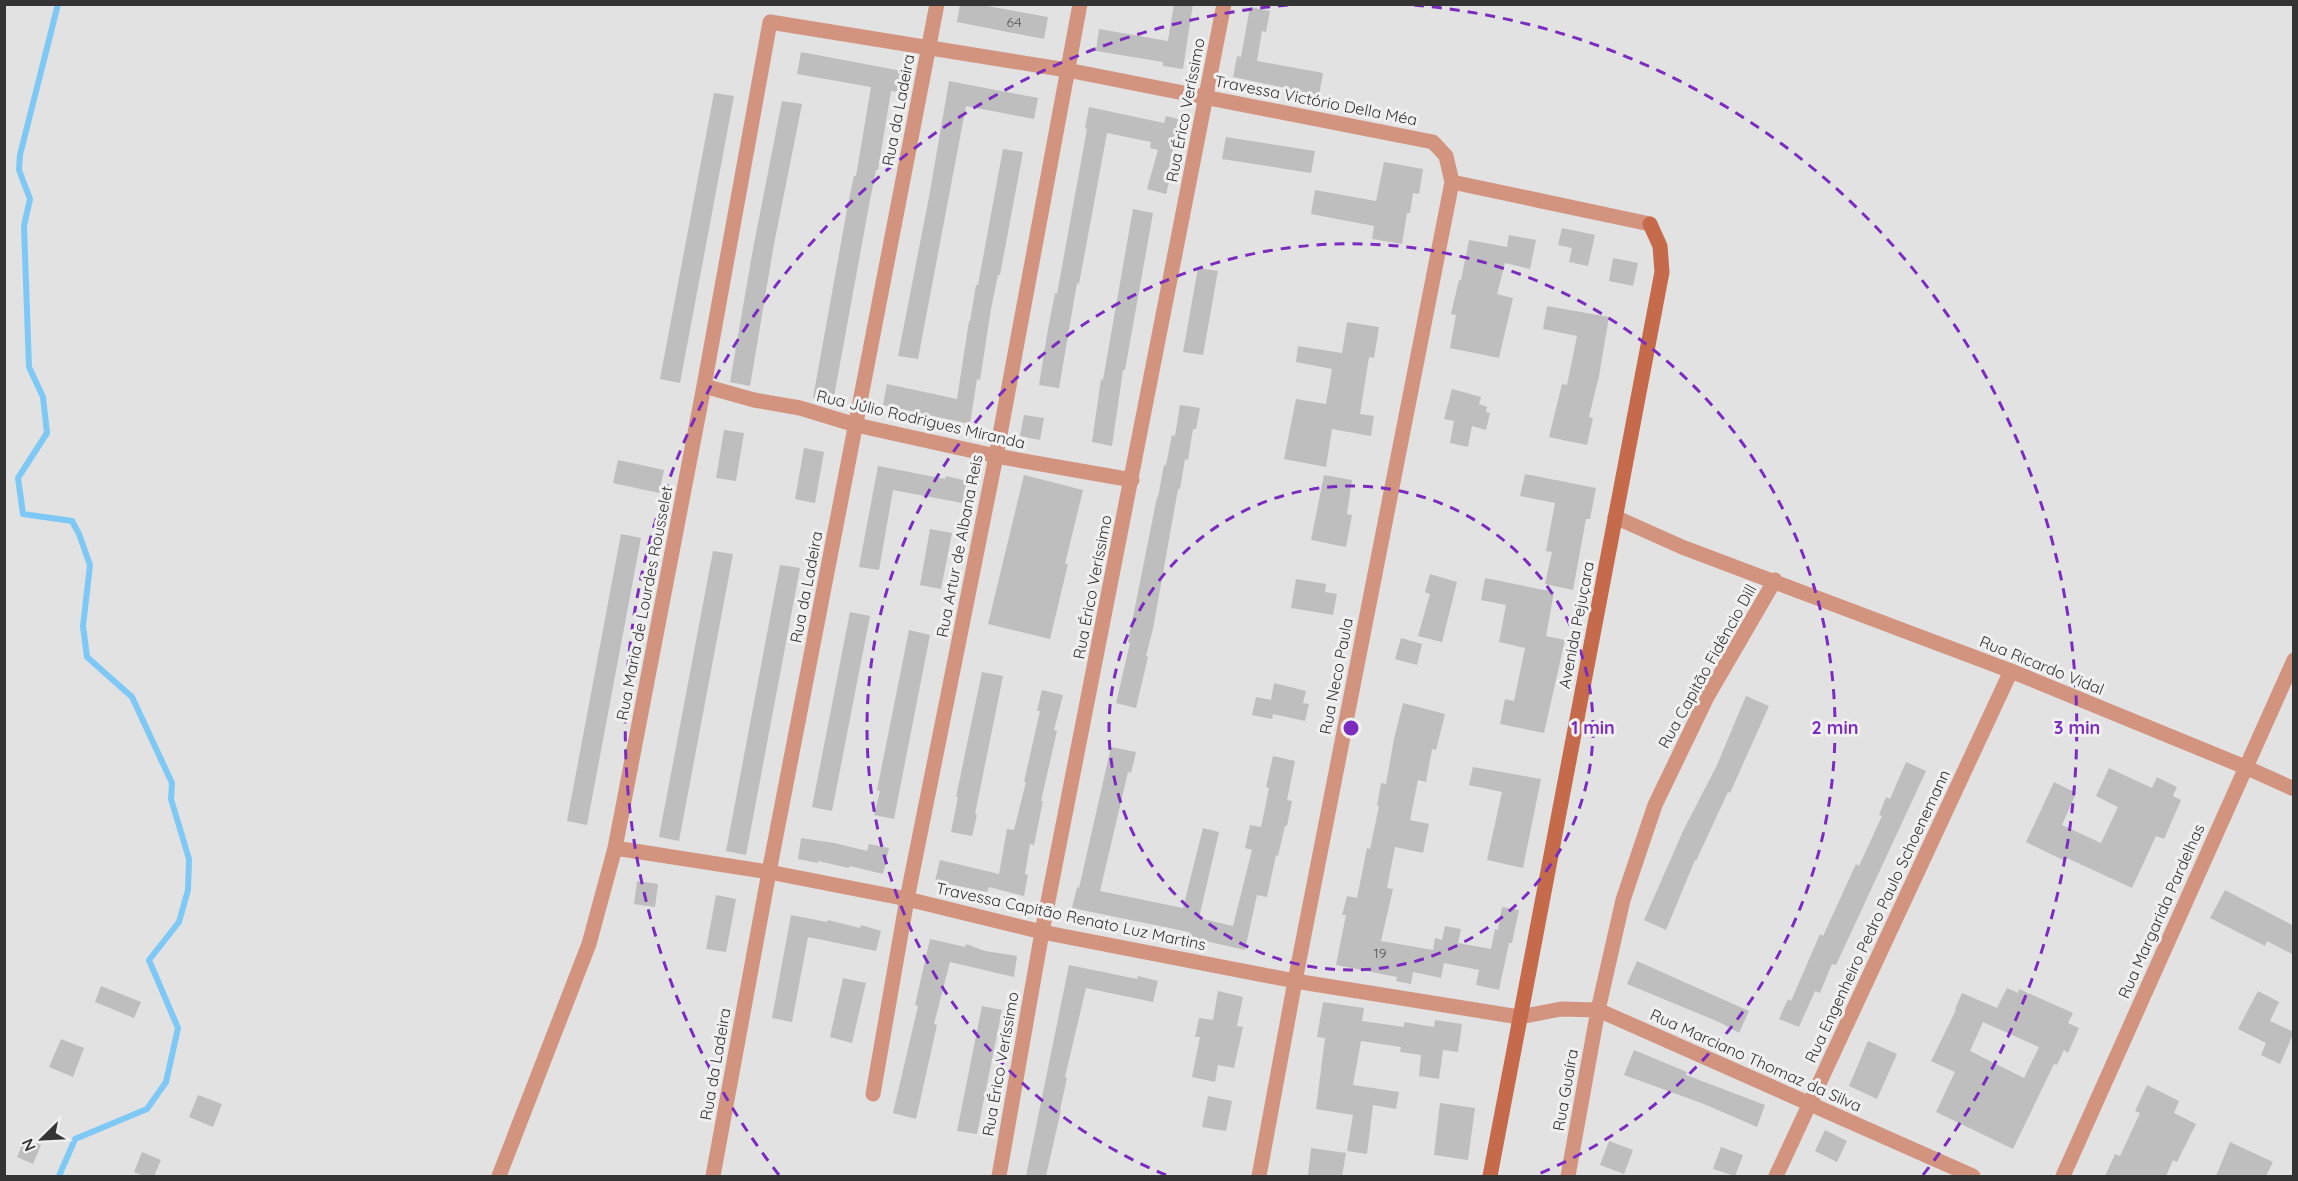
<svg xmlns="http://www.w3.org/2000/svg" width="2298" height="1181" viewBox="0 0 2298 1181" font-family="Quicksand,sans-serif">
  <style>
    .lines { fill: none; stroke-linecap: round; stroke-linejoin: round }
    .stream { stroke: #7ec8f6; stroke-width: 6 }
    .building { fill: #bebebf; fill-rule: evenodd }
    .street { stroke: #d3947f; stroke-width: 15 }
    .secondary { stroke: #c66a4c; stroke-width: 15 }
    .ring { fill: none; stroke: #7b2cbf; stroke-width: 3; stroke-dasharray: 10 8 }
    .labels { text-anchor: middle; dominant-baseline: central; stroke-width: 6; stroke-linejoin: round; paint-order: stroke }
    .number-label { font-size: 14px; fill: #565658 }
    .street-label { font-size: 16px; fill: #343435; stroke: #f0f0f1 }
    .centre { fill: #7b2cbf; stroke: #f0f0f1; stroke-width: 3 }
    .ring-label { font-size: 18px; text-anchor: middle; font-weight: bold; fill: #7b2cbf; stroke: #f0f0f1; stroke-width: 6; stroke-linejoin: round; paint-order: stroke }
  </style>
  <rect width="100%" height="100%" fill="#e2e2e3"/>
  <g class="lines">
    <path class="stream" d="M58,4L20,155L19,170L30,199L24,226L29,367L43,397L47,433L18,478L23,514L72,521L79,534L90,565L83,626L87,657L132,697L172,783L171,799L189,859L188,890L179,922L149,960L178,1028L166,1082L147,1109L75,1139L59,1176"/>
  </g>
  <path class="building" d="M960,4H976L1048,17L1044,39L957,22Z
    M1174,4H1193L1183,69L1163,66V62L1096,51L1099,29L1168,41Z
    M1250,7L1270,11L1266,32L1262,31L1257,61L1323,73L1319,95L1233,77L1237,56L1241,57Z
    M801,52L902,71L898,92L891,91L878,170H876L870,200L833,402L813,398L848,204L854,176H856L871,87L797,74Z
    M949,81L1038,98L1034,119L966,106L918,359L898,356L929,197Z
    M714,93L734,96L680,383L660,379Z
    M782,101L802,104L774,244L750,386L730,382L753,249Z
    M1089,107L1164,123L1166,116L1178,119L1169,171H1172L1166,194L1147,189L1158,150L1150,148L1151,142L1107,133L1079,284L1077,283L1059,388L1039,385L1048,329L1055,293L1057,294L1087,129L1085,128Z
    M1226,137L1315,151L1311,173L1222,159Z
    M1003,149L1023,152L1000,275H998L991,309L980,380L977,379L970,424L883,405L887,384L957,399L969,321H970L976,285H978Z
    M1384,162L1423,169L1419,194L1413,193L1410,213H1407L1402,244L1372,239L1374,226L1311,214L1315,190L1376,201Z
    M1133,209L1153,213L1125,370H1123L1112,446L1092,442L1101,379L1103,380Z
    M1562,228L1595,235L1588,266L1569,262L1572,248L1558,245Z
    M1509,235L1536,240L1530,269L1505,263L1497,294L1513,298L1499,358L1450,348L1456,315L1451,314L1459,280H1461L1469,240L1507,247Z
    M1613,258L1638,263L1633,286L1609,281Z
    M1198,268L1218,271L1203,355L1183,352Z
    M1547,306L1609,317L1599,376L1589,417L1593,418L1587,445L1549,437L1562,384L1567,385L1577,336L1543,329Z
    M1347,322L1379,327L1374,358L1369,357L1360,414L1374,416L1371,436L1332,429L1326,467L1284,459L1296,399L1326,404L1332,369L1296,362L1298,346L1342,353Z
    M1452,389L1481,397L1479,404L1487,407L1486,412L1490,413L1486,430L1472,426L1468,447L1450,443L1454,421L1444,419Z
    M1180,405L1200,408L1196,429H1193L1188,460L1185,459L1180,489H1178L1153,629L1146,656L1148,657L1136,708L1116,703L1130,643L1128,642L1157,497H1158L1164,465H1166L1172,435L1175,436Z
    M1024,415L1044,418L1040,440L1020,436Z
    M724,430L744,433L736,481L716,478Z
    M804,448L824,452L815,503L795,499Z
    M618,460L664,470L659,493L613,483Z
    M878,466L945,479L946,476L967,481L962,503L893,490L879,570L859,567Z
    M1525,474L1596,488L1590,519H1586L1573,590L1545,584L1552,552L1546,551L1555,503L1520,496Z
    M1024,475L1083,490L1065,564H1068L1050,639L988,624Z
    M1324,475L1352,480L1347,514L1352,515L1346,547L1311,540Z
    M930,529L952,533L941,589L920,585Z
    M621,534L641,538L587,825L567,821Z
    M713,551L733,554L679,841L659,837Z
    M780,565L800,568L746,855L726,851Z
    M1430,574L1457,582L1442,642L1418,636L1430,594L1425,592Z
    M1485,578L1554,592L1546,636L1565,640L1544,733L1500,724L1505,699L1514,701L1525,648L1499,642L1506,605L1481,600Z
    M1296,579L1326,584L1325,592L1337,594L1333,615L1291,608Z
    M850,612L870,616L832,811L812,807Z
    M909,630L930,635L894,819L874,815L880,791L877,790Z
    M1401,638L1422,644L1417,665L1395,659Z
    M982,672L1003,676L975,814L977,815L972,836L951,832L958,797H956Z
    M1274,683L1306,691L1303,703L1309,704L1305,721L1273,714L1272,719L1252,715L1256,697L1271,700Z
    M1042,690L1063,695L1054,730L1057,731L1041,801H1043L1034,845L1030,844L1025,874L1028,875L1024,896L989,887L987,892L935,881L940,860L999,874L1007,829L1014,830L1026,782H1024L1040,711H1037Z
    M1746,696L1769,706L1730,793L1728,792L1696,861L1695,860L1666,930L1644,920L1683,831L1717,765Z
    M1403,703L1445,714L1436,750L1432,749L1426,782L1418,780L1410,820L1429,824L1423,853L1395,847L1387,888L1393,889L1381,941L1433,950L1435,938L1442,940L1445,926L1461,929L1458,943L1491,949L1495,929L1498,930L1502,907L1519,910L1512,943H1509L1499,990L1476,985L1479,970L1444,963L1441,978L1413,972L1411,984L1396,981L1397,977L1336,965L1346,915H1342L1347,896L1357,898L1367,848L1370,849L1379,806H1377L1381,783L1386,784L1394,739Z
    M1111,747L1136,752L1131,773L1128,772L1100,891L1183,908L1203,828L1219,832L1199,918L1233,926L1252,850L1245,848L1250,825L1261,827L1269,788L1266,787L1273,756L1295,761L1287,800L1292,801L1287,826H1285L1278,856L1276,855L1267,897L1257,895L1245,950L1188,937L1189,932L1072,908L1077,887L1079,888Z
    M1906,762L1926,771L1836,965L1832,964L1820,993L1815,991L1799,1027L1779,1019L1788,999L1791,1001L1820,934L1823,936L1856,864L1859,866L1882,816L1879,815L1886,797L1890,799Z
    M1473,767L1541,779L1523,868L1487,860L1502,792L1469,785Z
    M2109,768L2152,788L2157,777L2177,787L2173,796L2181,800L2164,839L2156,836L2132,888L2067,858L2065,861L2026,842L2054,782L2076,793L2062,825L2101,843L2118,807L2096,796Z
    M801,838L834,843L867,851L869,844L889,848L883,874L850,866L849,868L818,861V863L798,859Z
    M637,881L658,884L655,907L634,904Z
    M2225,890L2294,926V955L2267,941L2265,946L2210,918Z
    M716,895L736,899L726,952L706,949Z
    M791,915L827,922L828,920L860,928L861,925L881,931L876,951L808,937L792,1022L772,1018Z
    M930,939L965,947L966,944L985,951L1017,956L1014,977L950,962L934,1024L937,1025L916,1119L893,1113L918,1006L915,1005Z
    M1637,961L1749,1011L1739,1033L1719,1022L1627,984Z
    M1069,965L1137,979L1138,976L1158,981L1153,1002L1086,988L1065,1077L1067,1078L1060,1110H1061L1046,1176H1026Z
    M843,978L866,983L852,1043L830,1037Z
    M101,986L141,1002L134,1018L95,1002Z
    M2007,988L2018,993L2019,989L2073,1013L2068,1023L2079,1028L2068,1053L2064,1050L2057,1065L2054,1064L2013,1149L1936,1112L1955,1072L1931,1061L1956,1010L1955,1009L1962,993L1997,1008ZM1983,1022L2039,1047L2024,1078L1970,1051Z
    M1218,991L1243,997L1237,1026L1243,1027L1234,1068L1218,1065L1215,1082L1192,1077L1200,1037H1195L1199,1018L1213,1020Z
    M2258,991L2279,1002L2270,1021L2294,1032L2280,1064L2261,1055L2266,1043L2238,1029Z
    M1323,1002L1364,1008L1362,1021L1404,1027V1022L1434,1027L1435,1020L1462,1024L1458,1052L1443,1050L1439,1079L1419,1076L1421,1055L1400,1052L1401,1047L1361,1041L1353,1085L1399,1092L1396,1109L1373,1105L1367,1154L1347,1151L1353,1115L1316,1109L1325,1038L1317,1037Z
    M982,1006L1002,1010L977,1134L957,1131Z
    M61,1039L84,1048L73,1077L49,1067Z
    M1868,1041L1897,1054L1877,1099L1849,1086Z
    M1634,1050L1687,1072L1686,1075L1765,1105L1757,1127L1704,1104L1624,1075Z
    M2147,1085L2179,1101L2174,1113L2196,1124L2177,1162L2173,1160L2166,1176H2105L2115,1154L2120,1156L2140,1113L2135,1111Z
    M198,1095L222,1104L213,1127L189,1117Z
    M1208,1096L1232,1101L1226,1131L1202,1127Z
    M1440,1103L1475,1108L1468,1160L1434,1155Z
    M1825,1130L1847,1141L1837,1162L1815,1151Z
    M25,1138L41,1145L33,1164L17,1157Z
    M1609,1141L1633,1150L1624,1174L1600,1165Z
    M2230,1142L2273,1162L2266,1176H2216Z
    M1721,1147L1743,1155L1735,1176L1713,1169Z
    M1311,1148L1346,1153L1342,1176L1308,1175Z
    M142,1152L161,1160L154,1176H144L134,1172Z"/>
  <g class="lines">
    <path class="street" d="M704,386L754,400L800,408L856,425L996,456L1132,480
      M1615,517L1682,547L2011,671L2245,767L2294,789
      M615,848L769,872L907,899L1042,932L1295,981L1519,1017L1561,1009L1598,1010L1973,1176
      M873,1094L907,899L996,456L1080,4
      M499,1176L589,944L615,848L704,386L770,22L1067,70L1433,142L1446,156L1452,182L1650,224
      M713,1176L769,872L937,4
      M999,1176L1042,932L1224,4
      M1259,1176L1295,981L1452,182
      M1568,1176L1598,1010L1623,900L1655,805L1707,697L1775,580
      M1776,1176L2011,671
      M2063,1176L2294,660"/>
    <path class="secondary" d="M1490,1176L1662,272L1660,246L1650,224"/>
  </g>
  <g class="ring">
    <circle cx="1351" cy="728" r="242"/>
    <path d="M1166 1175A484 484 0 1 1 1536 1175"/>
    <path d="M779 1175A726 726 0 0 1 1288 5M1414 5A726 726 0 0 1 1923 1175"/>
  </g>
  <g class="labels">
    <g class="number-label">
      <text x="1014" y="22">64</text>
      <text x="1380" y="953">19</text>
    </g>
    <g class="street-label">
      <text transform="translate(1316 100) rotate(11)">Travessa Victório Della Méa</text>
      <text transform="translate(898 110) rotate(-79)">Rua da Ladeira</text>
      <text transform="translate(1185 110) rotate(-79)">Rua Érico Veríssimo</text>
      <text transform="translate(921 419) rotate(13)">Rua Júlio Rodrigues Miranda</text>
      <text transform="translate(959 546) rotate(-79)">Rua Artur de Albana Reis</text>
      <text transform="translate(806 587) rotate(-79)">Rua da Ladeira</text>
      <text transform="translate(1092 587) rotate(-79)">Rua Érico Veríssimo</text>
      <text transform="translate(644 603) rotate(-79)">Rua Maria de Lourdes Rousselet</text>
      <text transform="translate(1576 625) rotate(-79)">Avenida Pejuçara</text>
      <text transform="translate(2042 665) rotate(22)">Rua Ricardo Vidal</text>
      <text transform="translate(1707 666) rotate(-61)">Rua Capitão Fidêncio Dill</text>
      <text transform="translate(1336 676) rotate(-79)">Rua Neco Paula</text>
      <text transform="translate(2161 911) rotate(-66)">Rua Margarida Pardelhas</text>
      <text transform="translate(1071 916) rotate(12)">Travessa Capitão Renato Luz Martins</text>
      <text transform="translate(1877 916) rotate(-65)">Rua Engenheiro Pedro Paulo Schoenemann</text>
      <text transform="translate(1756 1060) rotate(24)">Rua Marciano Thomaz da Silva</text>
      <text transform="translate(715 1064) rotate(-80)">Rua da Ladeira</text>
      <text transform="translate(1000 1064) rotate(-80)">Rua Érico Veríssimo</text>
      <text transform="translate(1565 1090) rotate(-80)">Rua Guaíra</text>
    </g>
  </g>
  <circle cx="1351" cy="728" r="9" class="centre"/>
  <g class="ring-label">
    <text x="1593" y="734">1 min</text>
    <text x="1835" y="734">2 min</text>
    <text x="2077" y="734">3 min</text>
  </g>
  <rect width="2298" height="1181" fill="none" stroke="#343435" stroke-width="12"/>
  <g transform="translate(42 1139) rotate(246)" stroke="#f0f0f1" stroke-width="4.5" paint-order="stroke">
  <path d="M0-4.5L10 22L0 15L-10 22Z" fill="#343435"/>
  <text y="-9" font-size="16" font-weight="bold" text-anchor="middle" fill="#343435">N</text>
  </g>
</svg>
